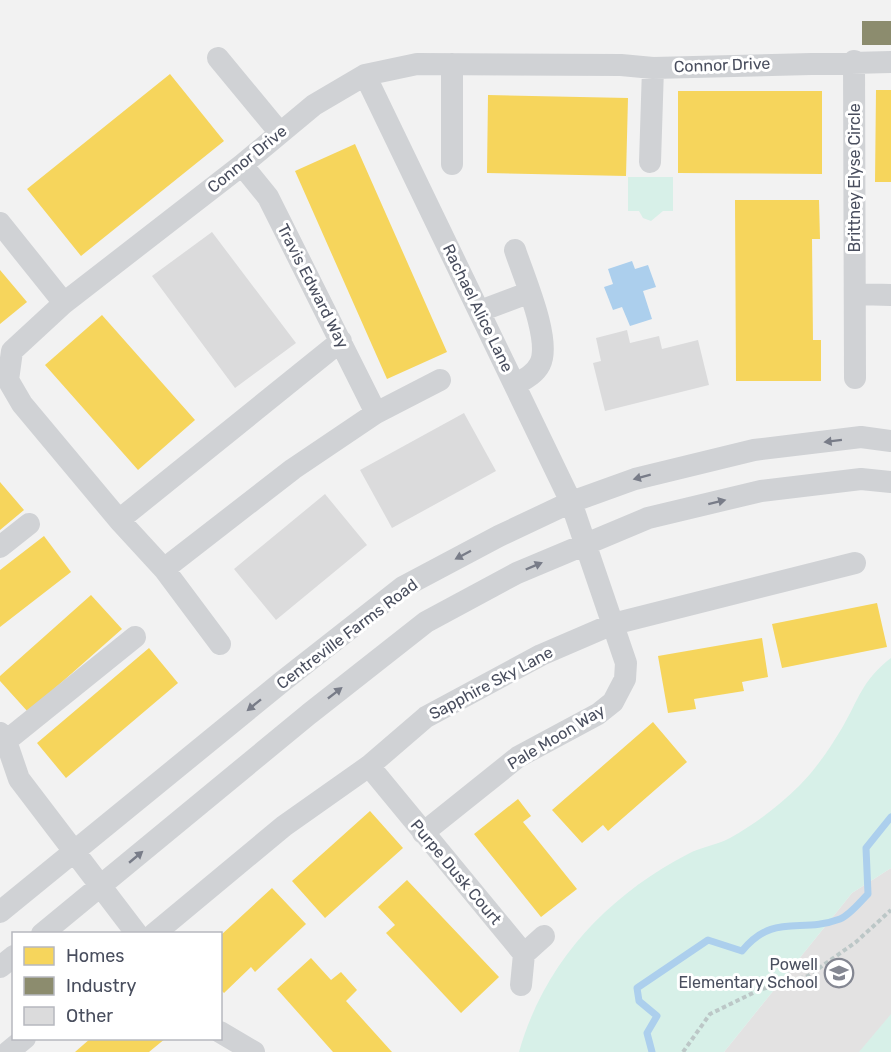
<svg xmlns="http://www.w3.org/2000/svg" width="891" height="1052" viewBox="0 0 891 1052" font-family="Rubik,sans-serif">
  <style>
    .education { fill: #e3e2e2 }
    .green { fill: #d7f0e8 }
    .water { fill: #accfed }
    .homes { fill: #f6d55c }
    .industry { fill: #8c8c6e }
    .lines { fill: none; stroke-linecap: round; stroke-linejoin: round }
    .stream { stroke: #accfed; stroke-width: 7 }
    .building { fill: #dbdbdc }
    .path { stroke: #bcc7c7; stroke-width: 4; stroke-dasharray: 4.5 3; stroke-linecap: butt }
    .minor { stroke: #d0d2d5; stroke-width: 22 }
    .oneway { fill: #787c88 }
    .labels { text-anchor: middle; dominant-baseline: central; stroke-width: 6; stroke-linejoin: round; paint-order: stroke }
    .street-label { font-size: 16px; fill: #494e5e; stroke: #fff }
    .poi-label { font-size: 16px; fill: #494e5e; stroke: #fff; text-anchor: end }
  </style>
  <rect width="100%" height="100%" fill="#f2f2f2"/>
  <path class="education" d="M891,868V1052H724L852,893Z"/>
  <path class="green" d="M628,177H673V211H663L651,221L643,218L639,211H628Z
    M891,658V868L852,893L724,1052H519C544,963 607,896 688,854C701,847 717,845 730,838C755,824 779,806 799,786C816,769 830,748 842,728C859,699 862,680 891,658Z
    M891,1014V1052H859Z"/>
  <path class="water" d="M632,261L635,269L648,265L656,287L643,291L652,319L630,326L622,307L613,310L604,287L613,284L608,269Z"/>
  <path class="homes" d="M170,74L224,141L81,256L27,189Z
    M876,90H891V182H875Z
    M678,91H822V174L678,173Z
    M488,95L628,98L626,176L487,173Z
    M355,144L447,352L387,379L295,171Z
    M735,200H819L820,239H812L813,340H821V381H736Z
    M0,270L27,302L0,324Z
    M102,315L195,420L138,470L45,365Z
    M0,482L24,510L0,530Z
    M44,536L71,572L0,627V570Z
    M91,595L122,629L28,712L0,681V676Z
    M877,603L887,647L782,668L772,624Z
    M762,638L768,677L742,682L744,691L694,699L696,709L668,713L658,656Z
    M149,648L178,683L66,778L37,743Z
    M653,722L687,762L608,831L603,825L582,843L552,810Z
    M518,799L531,816L523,822L577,889L541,917L474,834Z
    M370,811L403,848L325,918L292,881Z
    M407,880L499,977L461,1013L386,933L395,925L378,907Z
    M272,888L306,924L255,972L251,967L224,993L220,989V936Z
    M311,958L331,980L341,972L357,990L346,1001L392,1052H333L277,989Z
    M91,1038H166L149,1052H75Z"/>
  <path class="industry" d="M862,21H891V45H862Z"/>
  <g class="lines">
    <path class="stream" d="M652,1052L647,1033L657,1016L639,1001L637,988L708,940L742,951C774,912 800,934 840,919C850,915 860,902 868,894L866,848L891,817"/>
  </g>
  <path class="building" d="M212,232L296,343L235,388L152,276Z
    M627,330L630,343L659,336L662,349L698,340L709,385L605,411L593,363L601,361L596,338Z
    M464,413L496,471L392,528L360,470Z
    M325,494L367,545L276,620L234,569Z"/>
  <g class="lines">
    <path class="path" d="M683,1052L710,1014L759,990L808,976L856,942L891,910"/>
    <path class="minor" d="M218,58L280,133
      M854,61L855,378
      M452,64V164
      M365,75L571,502L626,663L625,679L613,702L598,714L518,757L423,833
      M650,162L653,68
      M242,165L268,197L376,413
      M0,223L64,303
      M515,250C523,275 552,340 540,364C535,374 525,379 515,385
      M856,294L891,295
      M480,311L528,293
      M119,520L341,341
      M0,547L29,524
      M164,569L293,469L376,413L440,380
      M220,644L164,569L119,520L22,404L8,380L12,351L64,303L242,165L314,105L365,75L417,64L621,65L653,68L891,62
      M0,733L6,741L19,779L137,934
      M6,741L135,637
      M369,766L524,954L521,985
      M0,912L283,681L403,587L499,536L571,502L635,479L754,450L861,437L891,441
      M42,934L309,714L426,622L517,573L648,518L761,491L861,479L891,482
      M154,934L284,826L369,766L426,717L541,655L613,624L855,563
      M524,954L544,936
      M0,967L14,956
      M220,1032L254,1052
      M8,1052L25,1038"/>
  </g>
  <defs><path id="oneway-solid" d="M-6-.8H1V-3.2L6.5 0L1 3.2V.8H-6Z" transform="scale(1.5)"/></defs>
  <g class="oneway">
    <use href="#oneway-solid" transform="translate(833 441) rotate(173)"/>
    <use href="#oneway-solid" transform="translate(642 477) rotate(165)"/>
    <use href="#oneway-solid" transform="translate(717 502) rotate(-14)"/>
    <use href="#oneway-solid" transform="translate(463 555) rotate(152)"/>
    <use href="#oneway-solid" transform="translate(534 566) rotate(-23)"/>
    <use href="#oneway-solid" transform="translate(335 693) rotate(-38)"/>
    <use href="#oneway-solid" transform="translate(254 705) rotate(141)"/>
    <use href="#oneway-solid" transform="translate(136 857) rotate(-40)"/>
  </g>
  <defs>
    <g id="school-ring" transform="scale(1.5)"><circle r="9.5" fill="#fff" stroke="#848792" stroke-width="1.5"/><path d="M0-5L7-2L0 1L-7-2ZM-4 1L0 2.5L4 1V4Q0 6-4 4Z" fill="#848792"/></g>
  </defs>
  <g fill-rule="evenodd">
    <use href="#school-ring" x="839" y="973"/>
  </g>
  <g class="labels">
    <g class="street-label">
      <text transform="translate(722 65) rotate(-2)">Connor Drive</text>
      <text transform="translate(247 159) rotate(-39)">Connor Drive</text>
      <text transform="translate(854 178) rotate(-90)">Brittney Elyse Circle</text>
      <text transform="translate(313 286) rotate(63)">Travis Edward Way</text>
      <text transform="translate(478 308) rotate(64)">Rachael Alice Lane</text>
      <text transform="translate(347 634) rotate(-37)">Centreville Farms Road</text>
      <text transform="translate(491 683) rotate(-28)">Sapphire Sky Lane</text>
      <text transform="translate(556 737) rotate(-31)">Pale Moon Way</text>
      <text transform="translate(456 872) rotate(50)">Purpe Dusk Court</text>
    </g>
    <g class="poi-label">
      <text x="818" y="964">Powell<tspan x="818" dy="18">Elementary School</tspan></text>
    </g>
  </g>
  <rect x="12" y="932" width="210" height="108" fill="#ffffff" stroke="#b6b8bf" stroke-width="1.5"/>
  <rect x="24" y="947" width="30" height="18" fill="#f6d55c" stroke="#b6b8bf" stroke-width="1.5"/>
  <text x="66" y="962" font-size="18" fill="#494e5e">Homes</text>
  <rect x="24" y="977" width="30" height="18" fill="#8c8c6e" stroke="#b6b8bf" stroke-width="1.5"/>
  <text x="66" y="992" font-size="18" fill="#494e5e">Industry</text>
  <rect x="24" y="1007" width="30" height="18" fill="#dbdbdc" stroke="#b6b8bf" stroke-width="1.5"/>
  <text x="66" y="1022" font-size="18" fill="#494e5e">Other</text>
</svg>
